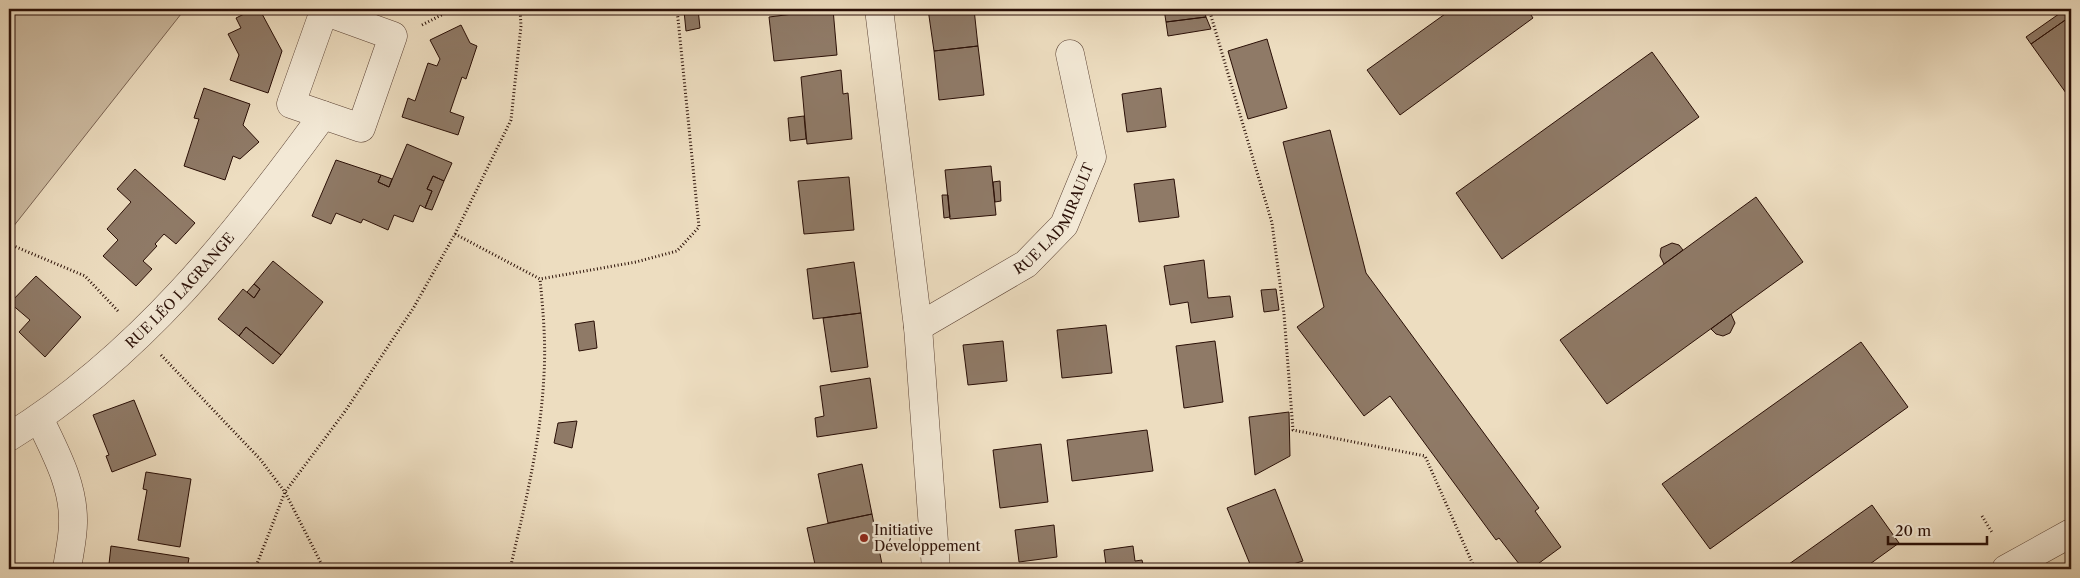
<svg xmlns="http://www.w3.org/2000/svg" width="2080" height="578" viewBox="0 0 2080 578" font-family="'Libre Caslon Text',serif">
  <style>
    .green { fill: #ccbaa0; stroke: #7b6453 }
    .building { fill: #8f7a67; stroke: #2a0f06 }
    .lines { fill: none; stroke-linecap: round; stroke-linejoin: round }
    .minor-casing { stroke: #5b4234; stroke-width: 29 }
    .path { stroke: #2a0f06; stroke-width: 3; stroke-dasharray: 1 2.5; stroke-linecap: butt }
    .minor { stroke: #f3e9d6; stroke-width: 28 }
    .poi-dot { fill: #8f2418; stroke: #f3e9d6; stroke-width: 2 }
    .labels { text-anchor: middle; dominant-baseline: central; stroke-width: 5; stroke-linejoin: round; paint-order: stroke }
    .street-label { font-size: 14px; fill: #2a0f06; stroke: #f3e9d6 }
    .poi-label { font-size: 14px; fill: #2a0f06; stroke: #f3e9d6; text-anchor: start }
  </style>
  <rect width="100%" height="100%" fill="#edddc0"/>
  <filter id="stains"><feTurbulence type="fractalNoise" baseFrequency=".004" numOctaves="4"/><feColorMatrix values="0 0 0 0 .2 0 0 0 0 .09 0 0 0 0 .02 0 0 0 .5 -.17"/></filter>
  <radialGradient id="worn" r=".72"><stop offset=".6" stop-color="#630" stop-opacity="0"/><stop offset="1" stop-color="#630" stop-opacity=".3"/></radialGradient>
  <path class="green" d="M9,9H185L9,232Z"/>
  <path class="building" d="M246,9H266L261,12L282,51L268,93L230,80L239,55L228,34L241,28L236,18L248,12Z
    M698,9L700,28L686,31L684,11Z
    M800,9H833L837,55L774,61L769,17L801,13Z
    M928,9H974L978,46L934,51Z
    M1164,9H1204L1206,17L1166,22Z
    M1452,9H1527L1533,18L1400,115L1367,70Z
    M2066,9H2071V16L2031,44L2026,37Z
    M2071,16V100L2031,44Z
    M1206,17L1211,29L1168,36L1166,22Z
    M461,25L470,43L477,46L466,79L462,77L450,112L464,117L458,135L402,117L408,98L415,101L428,63L437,66L440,59L430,40Z
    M1267,39L1287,108L1248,119L1228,51Z
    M978,46L984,95L939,100L934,51Z
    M1652,52L1699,117L1502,259L1456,193Z
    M841,70L843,94L848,93L852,139L807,144L801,77Z
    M204,88L250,104L243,125L259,142L240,159L233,156L225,180L184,166L199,119L194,118Z
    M1161,88L1166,127L1127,132L1122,94Z
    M804,116L806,139L790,141L788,118Z
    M1330,130L1366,273L1539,508L1535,511L1561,547L1531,569H1523L1499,538L1496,540L1390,396L1364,416L1297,327L1324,307L1283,142Z
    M407,144L452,163L444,181L433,176L427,189L432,191L425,208L420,205L413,222L394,215L388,230L363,219L361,223L336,213L331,224L312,216L336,160L381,175L378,182L389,187Z
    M991,166L996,215L950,219L945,170Z
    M135,169L195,223L176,244L164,234L155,244L157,246L143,261L152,269L136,286L103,256L118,240L107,229L131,202L117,189Z
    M381,175L392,179L389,187L378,182Z
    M433,176L444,181L432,210L425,208L432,191L427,189Z
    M849,177L854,230L804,234L798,181Z
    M1174,179L1179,217L1139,222L1134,184Z
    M1000,181L1001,201L995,202L993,182Z
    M942,195H948L950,217L944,218Z
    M1756,197L1803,262L1607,404L1560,340Z
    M1672,243L1679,245L1683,250L1664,264L1660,256L1661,248Z
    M1204,260L1208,298L1230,296L1233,317L1191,323L1188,302L1170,305L1164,266Z
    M273,261L323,302L281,355L246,327L239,336L218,319L243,289L254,298L260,289L254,284Z
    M854,262L861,313L813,319L807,269Z
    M36,276L81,317L45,357L19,332L30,320L10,303Z
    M254,284L260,289L254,298L247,292Z
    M1276,289L1279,310L1264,312L1261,290Z
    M861,313L868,367L831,372L823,318Z
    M1731,314L1735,323L1730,333L1723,336L1716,334L1711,329Z
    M594,321L597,348L579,351L575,324Z
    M1106,325L1112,373L1062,378L1057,330Z
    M246,327L281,355L273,364L239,336Z
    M1003,341L1007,381L968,385L963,345Z
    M1215,341L1223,402L1184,408L1176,346Z
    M1861,342L1908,407L1710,549L1662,484Z
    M870,378L877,428L817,437L815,418L824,416L820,386Z
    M134,400L156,455L112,472L106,456L109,455L93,415Z
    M1289,412L1290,456L1255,475L1249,417Z
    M577,421L572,448L554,443L558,423Z
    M1147,430L1153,471L1072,481L1067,440Z
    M1041,444L1048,502L1000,508L993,450Z
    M862,464L872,514L828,523L818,474Z
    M146,472L191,479L180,547L138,540L147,490L143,489Z
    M1275,489L1303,561L1277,569H1252L1227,508Z
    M1872,505L1899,543L1863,569H1782Z
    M872,514L883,569H816L807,528Z
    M1054,525L1057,557L1019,562L1015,530Z
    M111,546L189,558L187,569H115V566L109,564Z
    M1133,546L1135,561L1142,560L1144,569H1096L1095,567L1106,565L1104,550Z"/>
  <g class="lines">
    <g class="minor-casing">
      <g id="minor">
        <path d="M879,9L918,327L936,569"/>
        <path d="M324,11L393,36L361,128L291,104Z"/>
        <path id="s1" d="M918,327L1026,264L1064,225L1092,157L1070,54"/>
        <path d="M39,418C55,452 74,485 73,523C73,538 69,554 67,569"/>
        <path id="s2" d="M9,437C139,357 235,236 323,115"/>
        <path d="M2006,569L2071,533"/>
      </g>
    </g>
    <path class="path" d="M1209,9L1272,223L1284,314L1293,430L1425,456L1475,569
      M422,25L453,9
      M455,234L540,279L636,262L677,251L699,227L677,9
      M9,244L85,276L118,311
      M161,355L260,459L285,492L324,569
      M1982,516L1993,534
      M255,569L285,492L346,410L414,307L455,234L511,120L521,26L520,9
      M510,569C525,505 541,440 544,374C546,343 543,310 540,279"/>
    <use href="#minor" class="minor"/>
  </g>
  <circle class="poi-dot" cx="864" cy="538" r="5"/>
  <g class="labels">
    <g class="street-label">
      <text stroke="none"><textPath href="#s1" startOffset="179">RUE LADMIRAULT</textPath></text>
      <text stroke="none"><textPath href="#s2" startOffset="226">RUE LÉO LAGRANGE</textPath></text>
    </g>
    <g class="poi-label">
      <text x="874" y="530">Initiative<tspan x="874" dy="16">Développement</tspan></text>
    </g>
  </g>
  <rect width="2080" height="578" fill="none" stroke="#edddc0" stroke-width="30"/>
  <rect x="10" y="10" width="2060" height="558" fill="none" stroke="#2a0f06" stroke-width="2.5"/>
  <rect x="15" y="15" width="2050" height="548" fill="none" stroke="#2a0f06"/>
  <path d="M1888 536v8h99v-8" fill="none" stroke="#2a0f06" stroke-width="2.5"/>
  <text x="1895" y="536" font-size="15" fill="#2a0f06" stroke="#f3e9d6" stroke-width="4" paint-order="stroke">20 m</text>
  <rect width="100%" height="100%" filter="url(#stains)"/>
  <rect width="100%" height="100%" fill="url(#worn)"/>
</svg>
